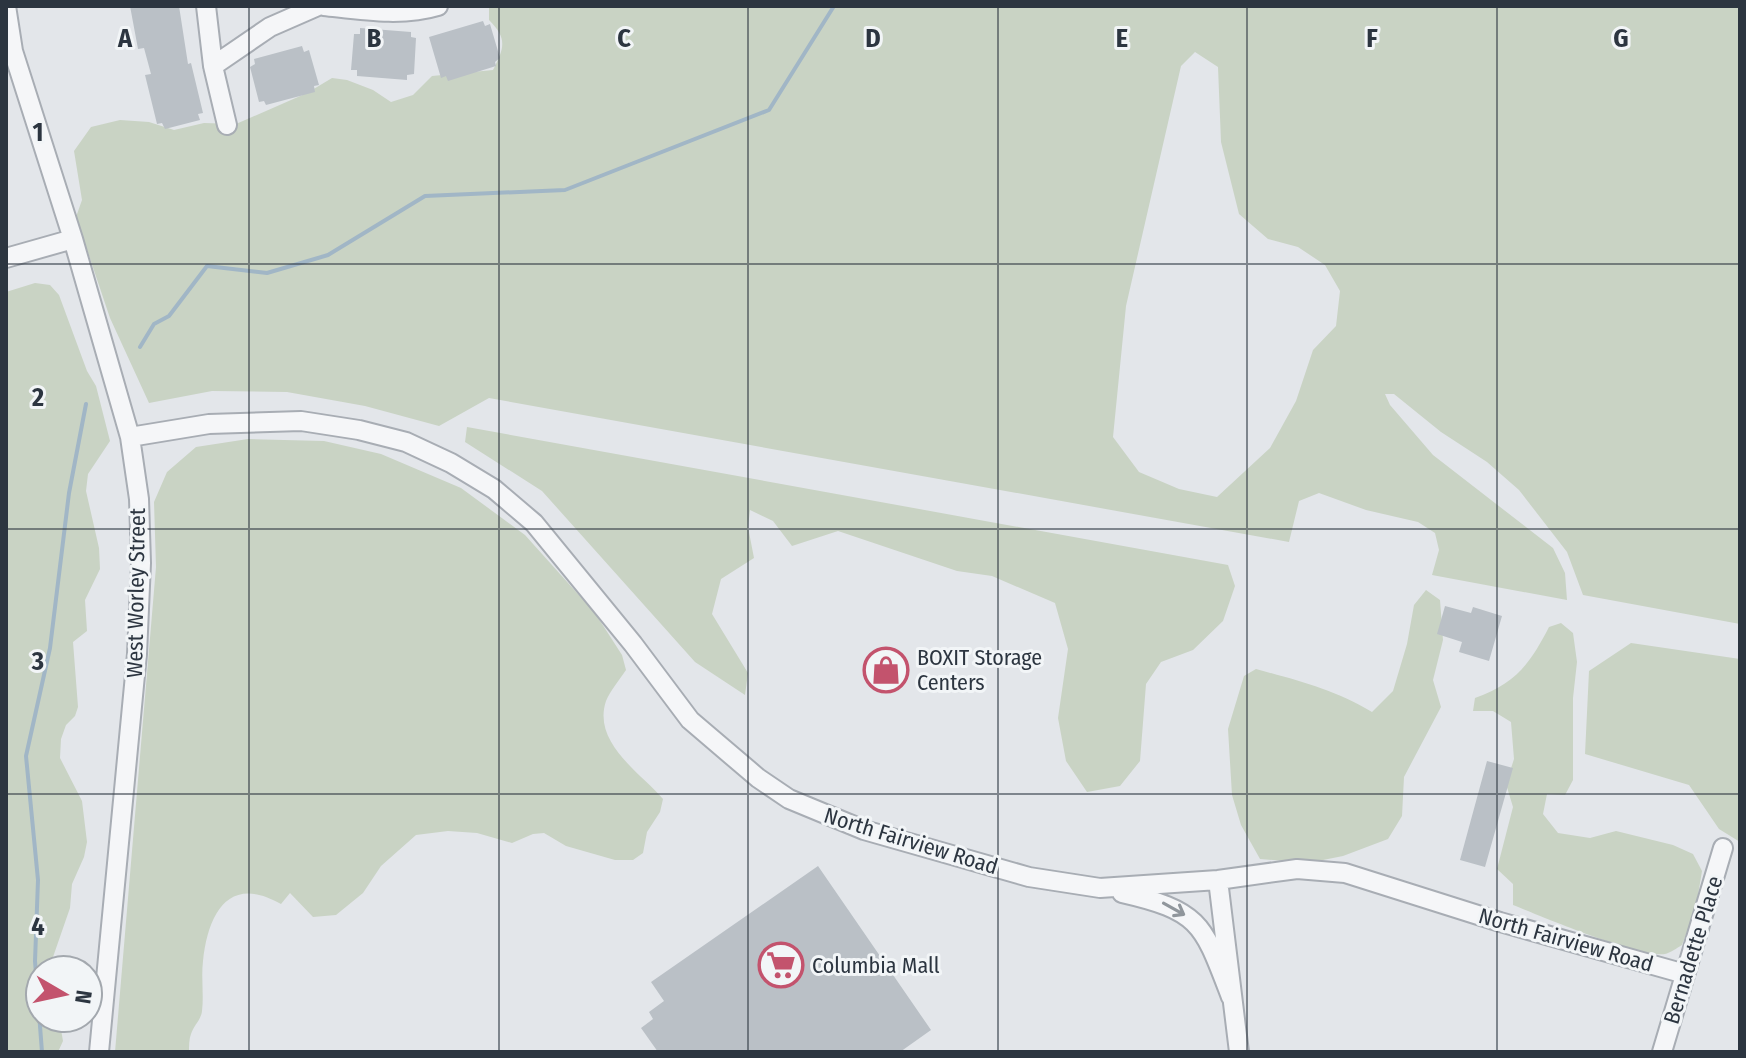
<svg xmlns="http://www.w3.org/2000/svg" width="1746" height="1058" viewBox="0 0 1746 1058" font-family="'Fira Sans Condensed',sans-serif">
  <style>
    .green { fill: #c9d3c4; fill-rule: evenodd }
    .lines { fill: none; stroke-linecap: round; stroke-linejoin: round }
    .stream { stroke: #a1b6c6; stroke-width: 4 }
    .building { fill: #bac0c6 }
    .minor-casing { stroke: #a8adb4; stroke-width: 22 }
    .minor { stroke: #f5f6f8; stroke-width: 18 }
    .oneway { stroke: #90969c }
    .grid { fill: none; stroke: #2c3540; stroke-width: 2; stroke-opacity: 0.55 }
    .labels { text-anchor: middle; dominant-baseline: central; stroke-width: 6; stroke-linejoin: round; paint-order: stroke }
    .street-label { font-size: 22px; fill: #2c3540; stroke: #f2f5f7 }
    .poi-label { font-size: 22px; fill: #2c3540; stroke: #f2f5f7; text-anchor: start }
    .grid-label { font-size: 26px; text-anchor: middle; font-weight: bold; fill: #2c3540; stroke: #f2f5f7; stroke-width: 6; stroke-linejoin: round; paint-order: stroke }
  </style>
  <rect width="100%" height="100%" fill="#e3e6ea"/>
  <path class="green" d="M489,6H1740V624L1583,595L1567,552L1519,490L1487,462L1441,432L1394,394H1385L1390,405L1433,455L1553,548L1565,573L1567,600L1432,575L1439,550L1435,533L1418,522L1366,510L1319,493L1299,501L1289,542L489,398L439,426L365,406L287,392L212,391L149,403L110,318L76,217L82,200L74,151L91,127L120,120L149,122L174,130L204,123L236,124L307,93L332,78L347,80L373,90L391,102L413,95L432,76L493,70C504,48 508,39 489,20ZM1195,52L1218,67L1221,142L1239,214L1268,239L1298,247L1325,265L1340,291L1336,326L1313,350L1296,401L1270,448L1217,497L1179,489L1139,472L1113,437L1126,306L1181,66Z
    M35,283L50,285L59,295L87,371L96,386L110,441L88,474L86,491L99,548L100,569L85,600L87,631L73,642L78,707L75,716L66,725L61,739L60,758L82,801L87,842L84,857L72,884L70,908L53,957V970H40V1018H59L63,1041L58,1052H6V292Z
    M467,427L1228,565L1235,586L1223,621L1193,650L1161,662L1146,684L1140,761L1120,786L1087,792L1066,761L1058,718L1068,649L1055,603L992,576L957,571L838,531L792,546L773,521L750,510L748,527L754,558L721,579L712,614L748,673L745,695L695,662L542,491L465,442Z
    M248,439L324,441L381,454L461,488L525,535L595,613L622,655L626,670C620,679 610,691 606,701C592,743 641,773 663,799L660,812L647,832L643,853L633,860H615L566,846L544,833L533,834L512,843L477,833L448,831L416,835L381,866L363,893L336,915L313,917L290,893L281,904C229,874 208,913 203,961C201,978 204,995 202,1011C201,1020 194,1025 191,1034C189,1039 189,1046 189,1052H115L156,567L154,502L167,472L196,447Z
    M1426,590L1440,600L1443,640L1433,680L1441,707L1404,777L1402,816L1388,839L1343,856L1308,863L1260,859L1241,825L1232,795L1228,729L1244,676L1256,669C1299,681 1333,689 1372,712L1393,691L1407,644L1414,605Z
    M1561,623L1573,633L1577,662L1573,698V780L1565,795L1547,794L1543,814L1558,833L1590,838L1616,831L1673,845L1693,854L1702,871L1696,907L1682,945C1677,948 1670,953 1665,954C1640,958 1541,916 1513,905V884L1497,869L1513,807L1506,784L1514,759L1511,722L1493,711H1473L1475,698C1515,684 1530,664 1549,627Z
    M1631,643L1740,659V842L1719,829L1689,785L1585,754L1589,671Z"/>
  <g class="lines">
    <path class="stream" d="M140,347L154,324L169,316L207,266L267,273L328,255L425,196L565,190L769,110L834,6
      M42,1052L35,961L38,880L26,756L50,648L69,493L86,404"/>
  </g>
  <path class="building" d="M130,6H179L188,64L191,63L203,113L198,114L200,120L165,129L162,123L157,124L145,75L151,74L144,48L138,49Z
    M483,21L485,26L490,24L500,58L495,62L496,66L448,81L446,76L441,78L429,37Z
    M360,28L411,32V37L416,38L414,74L407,75V80L357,76V70H351L354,34H360Z
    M302,46L304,52L309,50L319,85L314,86L315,92L266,105L264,101L259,102L250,67L255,64L254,59Z
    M1445,606L1471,613L1473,607L1502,616L1489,661L1459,652L1462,642L1437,634Z
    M1487,761L1513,768L1485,867L1460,860Z
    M818,866L931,1030L900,1052H658L641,1028L653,1019L649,1012L664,1001L651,982Z"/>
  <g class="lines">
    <g class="minor-casing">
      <path id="minor" d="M6,6L13,51L73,239L130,437L139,499L141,563L137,654L99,1052
        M206,6L213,66L227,125
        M324,6C361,10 402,17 438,6
        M213,66L270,27L318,6
        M6,258L73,239
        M130,437L209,424L301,421L359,430L406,442L451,463L494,489L534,523L633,644L690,720L758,778L789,799L864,830L1029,877L1100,888L1218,880L1297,869L1345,873L1500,922L1685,974
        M1218,880L1239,1052
        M1122,893C1201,911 1203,924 1231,997
        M1662,1052L1723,848"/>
    </g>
    <use href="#minor" class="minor"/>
  </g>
  <defs><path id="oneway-shaft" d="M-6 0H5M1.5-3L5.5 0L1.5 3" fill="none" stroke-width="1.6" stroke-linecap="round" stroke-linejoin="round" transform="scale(2)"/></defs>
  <use class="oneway" href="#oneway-shaft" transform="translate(1174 909) rotate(29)"/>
  <path class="grid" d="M249,6V1052M499,6V1052M748,6V1052M998,6V1052M1247,6V1052M1497,6V1052M6,264H1740M6,529H1740M6,794H1740"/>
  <defs>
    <g id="shop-ring" transform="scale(2.3)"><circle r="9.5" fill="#f2f5f7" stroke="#c3536d" stroke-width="1.5"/><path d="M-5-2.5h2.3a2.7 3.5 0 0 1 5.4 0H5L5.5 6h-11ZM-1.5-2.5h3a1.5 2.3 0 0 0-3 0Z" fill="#c3536d"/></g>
    <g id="supermarket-ring" transform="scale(2.3)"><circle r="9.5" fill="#f2f5f7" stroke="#c3536d" stroke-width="1.5"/><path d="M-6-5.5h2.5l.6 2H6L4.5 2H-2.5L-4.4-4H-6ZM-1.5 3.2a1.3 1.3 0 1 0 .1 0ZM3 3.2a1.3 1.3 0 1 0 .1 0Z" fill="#c3536d"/></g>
  </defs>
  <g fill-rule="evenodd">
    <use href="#shop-ring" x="886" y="670"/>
    <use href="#supermarket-ring" x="781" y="965"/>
  </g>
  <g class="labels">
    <g class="street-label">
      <text transform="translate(136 593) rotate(-89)">West Worley Street</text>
      <text transform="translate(911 841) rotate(17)">North Fairview Road</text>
      <text transform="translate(1566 940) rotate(16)">North Fairview Road</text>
      <text transform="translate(1693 950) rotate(-73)">Bernadette Place</text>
    </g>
    <g class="poi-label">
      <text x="917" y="657">BOXIT Storage<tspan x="917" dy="25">Centers</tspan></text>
      <text x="812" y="965">Columbia Mall</text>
    </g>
  </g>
  <g class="grid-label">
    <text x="125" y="47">A</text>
    <text x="374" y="47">B</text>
    <text x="624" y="47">C</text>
    <text x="873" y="47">D</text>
    <text x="1122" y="47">E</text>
    <text x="1372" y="47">F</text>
    <text x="1621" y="47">G</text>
    <text x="38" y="141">1</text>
    <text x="38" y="406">2</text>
    <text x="38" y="670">3</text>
    <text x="38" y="935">4</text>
  </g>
  <rect width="1746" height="1058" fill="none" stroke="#2c3540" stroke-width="16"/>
  <g transform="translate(64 994) rotate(99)"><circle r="38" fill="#f2f5f7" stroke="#a3a8ae" stroke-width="2"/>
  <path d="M0-6L14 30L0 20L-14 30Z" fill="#c3536d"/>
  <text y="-12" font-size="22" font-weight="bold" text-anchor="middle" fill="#2c3540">N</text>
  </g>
</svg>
